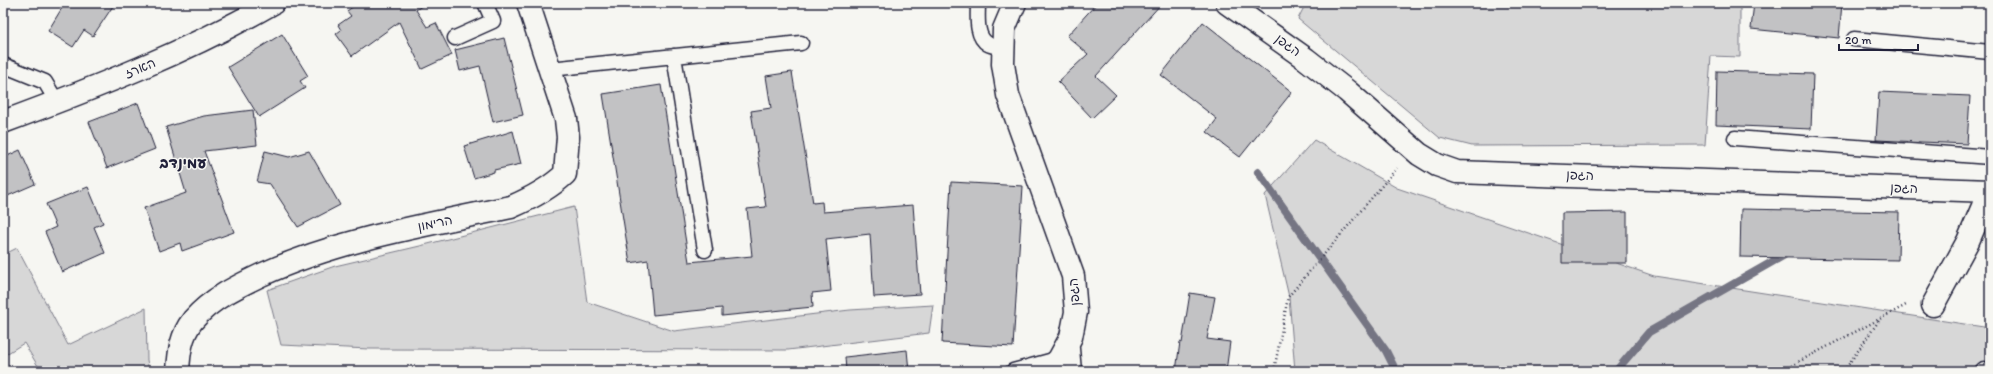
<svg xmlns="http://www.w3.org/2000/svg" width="1993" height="374" viewBox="0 0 1993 374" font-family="Itim,'Playpen Sans Hebrew',sans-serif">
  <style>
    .green { fill: #d7d7d7; stroke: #7c7c89 }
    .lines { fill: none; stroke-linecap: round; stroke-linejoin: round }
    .stream { stroke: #757583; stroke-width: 8 }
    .building { fill: #c2c2c4; stroke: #22223b }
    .lane-casing { stroke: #22223b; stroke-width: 17 }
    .street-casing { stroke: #22223b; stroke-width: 25 }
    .secondary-casing { stroke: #22223b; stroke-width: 25 }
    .path { stroke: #22223b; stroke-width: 2.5; stroke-dasharray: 1 3; stroke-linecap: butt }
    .lane { stroke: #f6f6f2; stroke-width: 14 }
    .street { stroke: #f6f6f2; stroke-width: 22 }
    .secondary { stroke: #f6f6f2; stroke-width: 22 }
    .labels { text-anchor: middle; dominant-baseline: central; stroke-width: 3; stroke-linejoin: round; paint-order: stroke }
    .street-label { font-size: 13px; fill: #22223b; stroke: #f6f6f2 }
    .quarter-label { font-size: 15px; font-weight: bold; fill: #22223b; stroke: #f6f6f2 }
  </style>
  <rect width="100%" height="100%" fill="#f6f6f2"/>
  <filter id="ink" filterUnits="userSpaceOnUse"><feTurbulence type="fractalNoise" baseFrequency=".025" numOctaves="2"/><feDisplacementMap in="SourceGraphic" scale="8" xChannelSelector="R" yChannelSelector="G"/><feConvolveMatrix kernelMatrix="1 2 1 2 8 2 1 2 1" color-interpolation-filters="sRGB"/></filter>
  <g filter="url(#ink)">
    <path class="green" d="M1306,3H1740V57L1711,56L1705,145L1472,146L1440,138L1298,19Z
      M1314,140L1397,188L1654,276L1990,328V360L1981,371H1295L1289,297L1265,195Z
      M574,207L587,302L674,331L850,310L933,305L929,333L788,350L369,349L281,345L267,290L335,266L420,246Z
      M17,248L68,345L146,308L147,360L149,371H41L24,343L3,356V255Z"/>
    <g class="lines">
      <path class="stream" d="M1258,172L1386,351L1396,371
        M1616,371L1649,332L1788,253"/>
    </g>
    <path class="building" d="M65,3H115L93,36L84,30L73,47L48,31Z
      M358,3H426L416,10L427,27L436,23L452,55L422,69L399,22L352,56L336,34L341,30L338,25L351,16L347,11Z
      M1097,3H1162L1096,76L1116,95L1092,118L1058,82L1088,54L1067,36Z
      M1754,3H1842L1839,38L1751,29Z
      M1203,22L1292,92L1240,157L1207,132L1217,119L1161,75Z
      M282,34L308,76L300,81L305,88L259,117L228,67Z
      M504,38L523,115L493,122L480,66L460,71L455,50Z
      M1717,71L1813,74L1811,129L1716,125Z
      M792,72L813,203L822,202L823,212L913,205L920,294L874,297L870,234L826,239L831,291L812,293L813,307L722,316V308L653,315L648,260L630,263L603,94L661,85L689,262L752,256L747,209L766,207L751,111L771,108L766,76Z
      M1879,92L1970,96L1967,144L1876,140Z
      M138,103L155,149L107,168L89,122Z
      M253,110L257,145L204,151L234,232L182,251L180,243L159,251L144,208L186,193L166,127L204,116Z
      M513,131L521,164L494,170V172L474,178L464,146Z
      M20,150L35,184L3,198V158Z
      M265,151L289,157L309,151L340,205L298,227L270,184L257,182Z
      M951,182L1023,186L1013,347L942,343Z
      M88,187L103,223L94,227L105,253L62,272L45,232L56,227L46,204Z
      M1741,209L1899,212L1898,260L1740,257Z
      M1627,212V263H1562V213Z
      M1190,293L1215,297L1207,339L1230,342L1226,371H1176L1180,342L1182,343Z
      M907,350L909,371H846L845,357Z"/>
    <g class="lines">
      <g class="lane-casing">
        <path id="lane" d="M978,3C978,15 975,37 988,44C992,47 999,46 1004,47
          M455,38L493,21L485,3
          M1854,39L1990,52
          M674,56L705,250
          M3,65L45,82L57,102
          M550,69L801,43
          M1735,138L1990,157
          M1071,338L1074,371
          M1013,371L1057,359
          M1982,371L1984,369"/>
      </g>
      <g class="street-casing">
        <path id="street" d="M1015,3L1004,29L1003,64L1008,95L1073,276L1076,312L1071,337L1059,359L1047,371
          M1227,3L1306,59L1347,91L1419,154L1437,165L1457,172L1990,191
          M1933,305L1968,241L1990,190
          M178,371C179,353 181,335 193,320C211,299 236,287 261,275C340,239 426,225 511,207C532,198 549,189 565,174L568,137L566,119L528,3"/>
      </g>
      <g class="secondary-casing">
        <path id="secondary" d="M3,122C95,88 187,52 273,3"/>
      </g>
      <path class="path" d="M1274,371L1288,297L1397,168
        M1781,371L1908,304
        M1844,371L1880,319"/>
      <use href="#lane" class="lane"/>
      <use href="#street" class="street"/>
      <use href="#secondary" class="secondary"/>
    </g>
  </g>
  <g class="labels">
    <g class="street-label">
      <text transform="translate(1288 45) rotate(36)">הגפן</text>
      <text transform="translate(140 68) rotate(-23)">הארז</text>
      <text transform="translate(1580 175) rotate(2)">הגפן</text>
      <text transform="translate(1904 188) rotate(2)">הגפן</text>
      <text transform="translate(435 223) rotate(-12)">הרימון</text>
      <text transform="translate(1074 292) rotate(-95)">הגפן</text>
    </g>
    <g class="quarter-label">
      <text x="183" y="163">עמינדב</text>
    </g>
  </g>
  <rect width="1993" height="374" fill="none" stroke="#f6f6f2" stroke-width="16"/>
  <rect x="8" y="8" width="1977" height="358" fill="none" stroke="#22223b" stroke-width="1.5" filter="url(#ink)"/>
  <path d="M1839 44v6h79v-6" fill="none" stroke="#22223b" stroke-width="2"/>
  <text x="1845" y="44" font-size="12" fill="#22223b" stroke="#f6f6f2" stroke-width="3" paint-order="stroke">20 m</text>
</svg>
